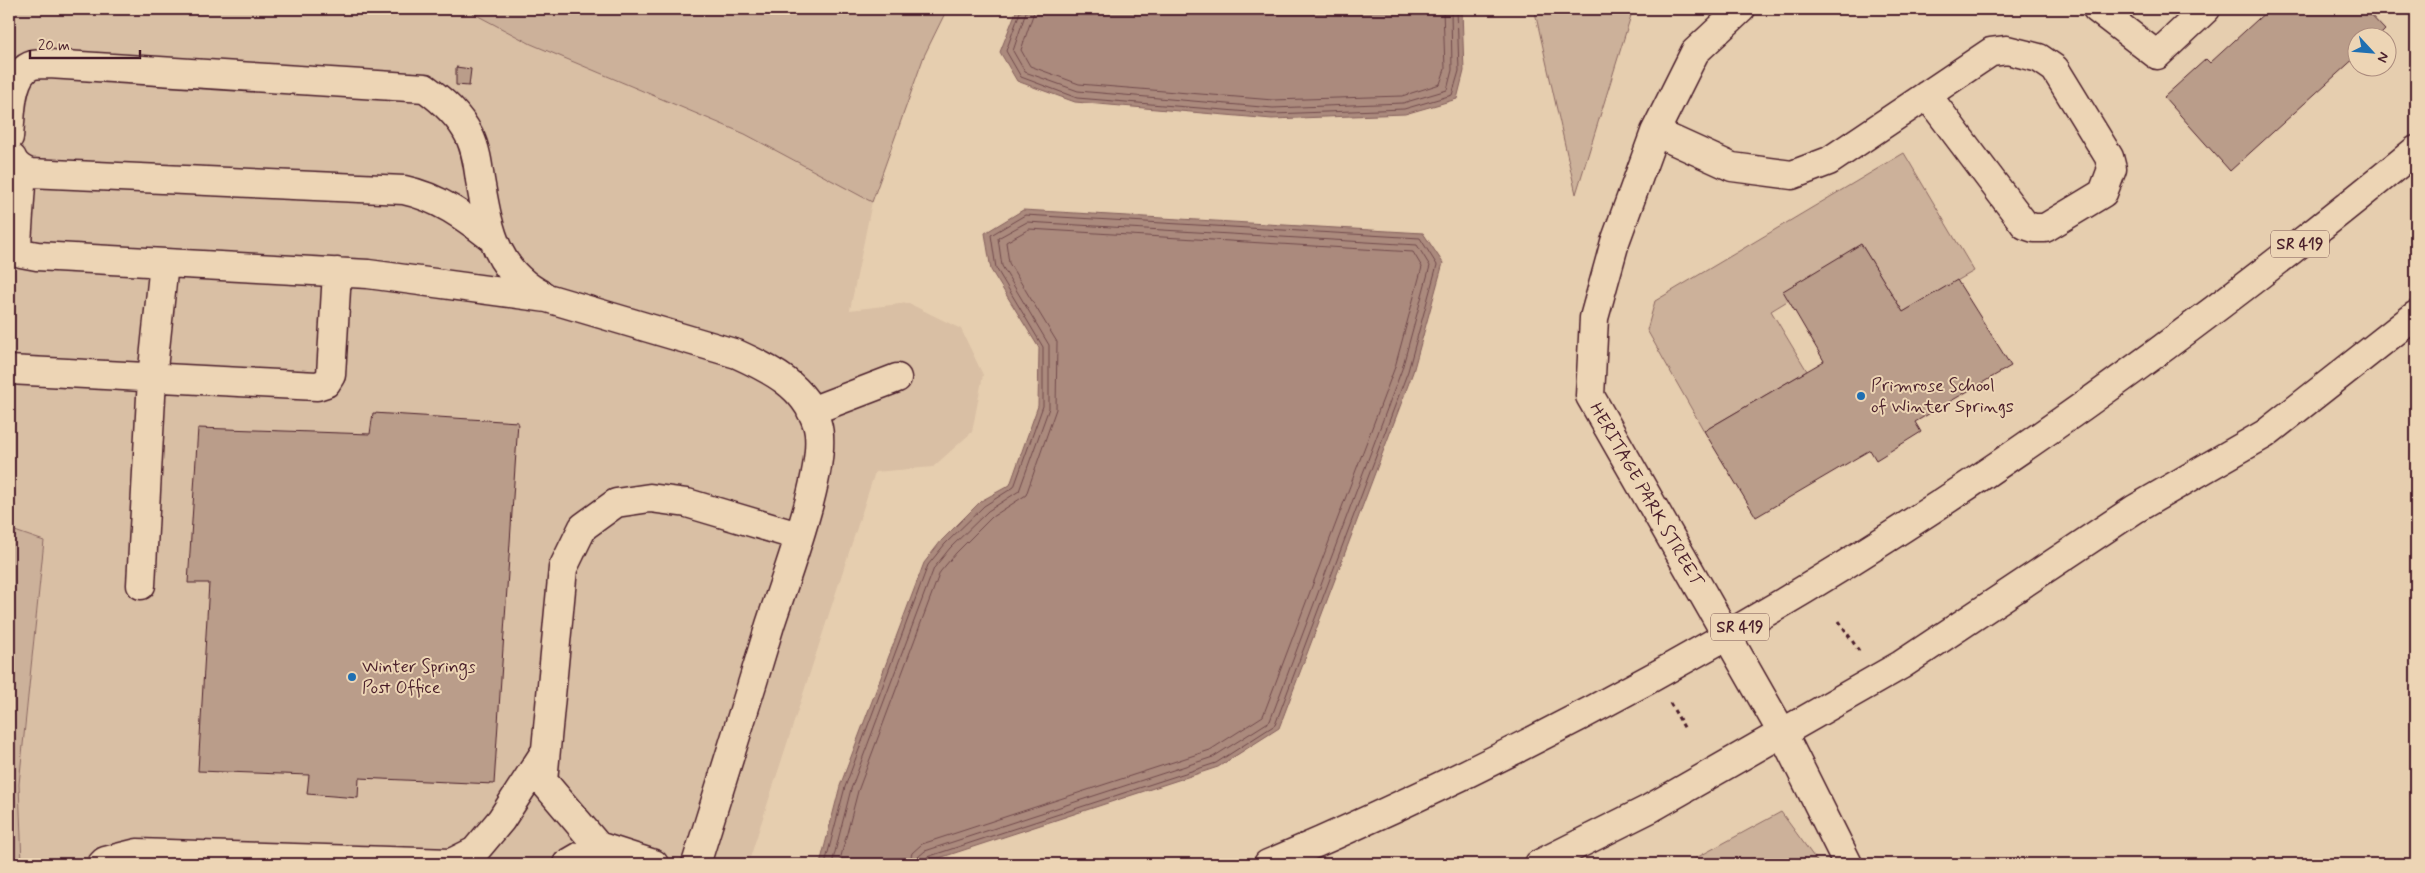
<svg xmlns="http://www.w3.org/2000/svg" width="2425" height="873" viewBox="0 0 2425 873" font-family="Mynerve,sans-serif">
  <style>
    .built { fill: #d9bfa4 }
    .green { fill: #ccb19a; stroke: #8b6862 }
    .water { fill: #ab8a7d; stroke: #845f5c }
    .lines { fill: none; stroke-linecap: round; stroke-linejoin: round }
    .shore { stroke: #714a4c; stroke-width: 1 }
    .building { fill: #ba9d8a; stroke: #4a1f2b }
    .minor-casing { stroke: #4a1f2b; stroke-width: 31 }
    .major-casing { stroke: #4a1f2b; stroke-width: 31 }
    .path { stroke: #4a1f2b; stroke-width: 3; stroke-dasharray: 4 4; stroke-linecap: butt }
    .minor { stroke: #edd5b5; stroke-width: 28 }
    .major { stroke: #edd5b5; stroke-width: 28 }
    .poi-dot { fill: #1f6fb2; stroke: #edd5b5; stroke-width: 2 }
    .labels { text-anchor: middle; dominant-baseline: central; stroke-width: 4; stroke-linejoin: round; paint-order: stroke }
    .shield { fill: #edd5b5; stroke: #7b5654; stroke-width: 1 }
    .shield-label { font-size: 16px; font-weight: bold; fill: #4a1f2b }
    .poi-label { font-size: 18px; fill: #4a1f2b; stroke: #edd5b5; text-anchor: start }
    .street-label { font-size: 18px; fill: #4a1f2b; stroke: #edd5b5 }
  </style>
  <rect width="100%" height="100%" fill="#e6ceaf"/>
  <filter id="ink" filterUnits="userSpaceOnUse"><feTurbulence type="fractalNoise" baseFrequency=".02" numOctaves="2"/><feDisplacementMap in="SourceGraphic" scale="10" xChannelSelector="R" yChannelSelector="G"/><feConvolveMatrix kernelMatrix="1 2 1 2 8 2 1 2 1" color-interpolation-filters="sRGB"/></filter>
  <g filter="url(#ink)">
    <path class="built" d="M9,9H465L531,44L745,134L872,202L850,310L908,303L961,329L983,375L972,432L933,467L875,472L748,864H22L19,784L44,541L9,529Z"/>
    <path class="green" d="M465,9H947L924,56L872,202L745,134L531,44Z
      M1535,9H1633L1576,194L1535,12Z
      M1904,153L1974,271L1903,312L1861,244L1789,300L1771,311L1807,371L1704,431L1647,330L1655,301Z
      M9,529L44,541L19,784L22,864H9Z
      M1781,812L1819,864H1685Z"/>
    <path class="water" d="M1017,9H1462L1464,71L1457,99L1405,114L1272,119L1075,102L1017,81L1000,52Z
      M1023,210L1423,233L1443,263L1413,372L1279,728L1218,767L921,864H820L840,786L924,563L941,541L981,501L1010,485L1038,406L1039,348L991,270L985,233Z"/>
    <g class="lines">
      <path class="shore" d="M1021,9L1006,51L1021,77L1077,98L1273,114L1404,109L1452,95L1459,71L1457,9
        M1027,9L1013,51L1025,72L1078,91L1273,108L1403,103L1447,90L1452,70L1451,9
        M1035,9L1021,50L1030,66L1079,84L1273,100L1402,96L1440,84L1445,69L1443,9
        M825,864L845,787L928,565L945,544L984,506L1014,487L1043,406V347L996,268L991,235L1025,215L1420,238L1437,265L1408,371L1275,725L1216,763L927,857L923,864
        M832,864L851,789L934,568L950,548L988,511L1019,491L1049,408V345L1002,266L998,238L1027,222L1417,245L1430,266L1402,369L1270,721L1213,757L925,851L918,857L917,864
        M839,864L858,791L940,572L956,553L992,517L1026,495L1056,409L1057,342L1009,263L1006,242L1029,229L1413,252L1422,267L1395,367L1263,716L1210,750L922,844L912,853L909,864"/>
    </g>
    <path class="building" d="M2269,9H2365L2385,30L2377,38H2358V55L2230,171L2164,97L2206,59L2210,63Z
      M456,67L471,69L469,86L456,85Z
      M1861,244L1903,312L1957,280L2011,366L1915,422L1921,432L1876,460L1870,450L1756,517L1704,431L1824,361L1783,291Z
      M373,413L518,422L494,784L359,778L358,798L307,794L309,775L198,771L209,583H188L198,428L370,434Z"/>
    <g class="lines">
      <g class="minor-casing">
        <path id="minor" d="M1741,9L1695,52L1655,132L1615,242L1594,318L1590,396L1783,734L1848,864
          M2097,9L2157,55L2206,9
          M1655,132L1732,167L1792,175L1829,161L1991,52L2007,50L2039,58L2055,69L2109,157L2112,169L2103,193L2045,228H2034L2025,225L1927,95
          M9,137C11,117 9,72 33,65C38,64 44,64 49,64L425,88C443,101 459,115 469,135C476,149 478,165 480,180C489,230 495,271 544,296
          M12,158C15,166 22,170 30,173L404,190C438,197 465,217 492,238
          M22,170L17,243L21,253L37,256L368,274L547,298L737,354C770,369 805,386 817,424C830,463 784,581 770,625C746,705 721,785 696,864
          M9,370L317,386L326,383L331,375L337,272
          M811,411L897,378
          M141,585L152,378L164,263
          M102,864L105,861L137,853L451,863L475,851L501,820L545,752
          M567,864L598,846
          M654,864L598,846L543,781L563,568L583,527L616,503L650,498L687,503L798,536"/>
      </g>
      <g class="major-casing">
        <path id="major" d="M1268,864C1466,780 1659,680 1843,566C2043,442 2234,300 2416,150
          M1539,864L1649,809L1901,665L2135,509L2265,434L2416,315"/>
      </g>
      <path class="path" d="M1839,621L1859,651
        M1670,703L1685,729"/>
      <use href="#minor" class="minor"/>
      <use href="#major" class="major"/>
    </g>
  </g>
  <g class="poi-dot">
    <circle cx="1861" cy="396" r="5"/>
    <circle cx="352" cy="677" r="5"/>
  </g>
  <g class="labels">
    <g class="shield">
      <rect x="2271" y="230.5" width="58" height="27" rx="4"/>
      <rect x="1711" y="613.5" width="58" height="27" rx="4"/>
    </g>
    <g class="shield-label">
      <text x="2300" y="244">SR 419</text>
      <text x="1740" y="627">SR 419</text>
    </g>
    <g class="poi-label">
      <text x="1871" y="386">Primrose School<tspan x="1871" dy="21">of Winter Springs</tspan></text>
      <text x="362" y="667">Winter Springs<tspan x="362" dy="21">Post Office</tspan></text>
    </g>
    <g class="street-label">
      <text transform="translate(1646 495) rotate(60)">HERITAGE PARK STREET</text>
    </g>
  </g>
  <rect width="2425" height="873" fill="none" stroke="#edd5b5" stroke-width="30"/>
  <rect x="15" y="15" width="2395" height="843" fill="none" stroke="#4a1f2b" stroke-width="2" filter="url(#ink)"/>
  <g transform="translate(2372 52) rotate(116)"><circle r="24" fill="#edd5b5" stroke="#ac8c7e"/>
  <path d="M0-4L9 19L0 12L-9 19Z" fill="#1f6fb2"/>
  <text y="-8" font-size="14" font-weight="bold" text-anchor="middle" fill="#4a1f2b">N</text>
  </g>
  <path d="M30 50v8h110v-8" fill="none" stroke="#4a1f2b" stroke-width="2.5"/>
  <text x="38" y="50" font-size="15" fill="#4a1f2b" stroke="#edd5b5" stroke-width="4" paint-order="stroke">20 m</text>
</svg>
